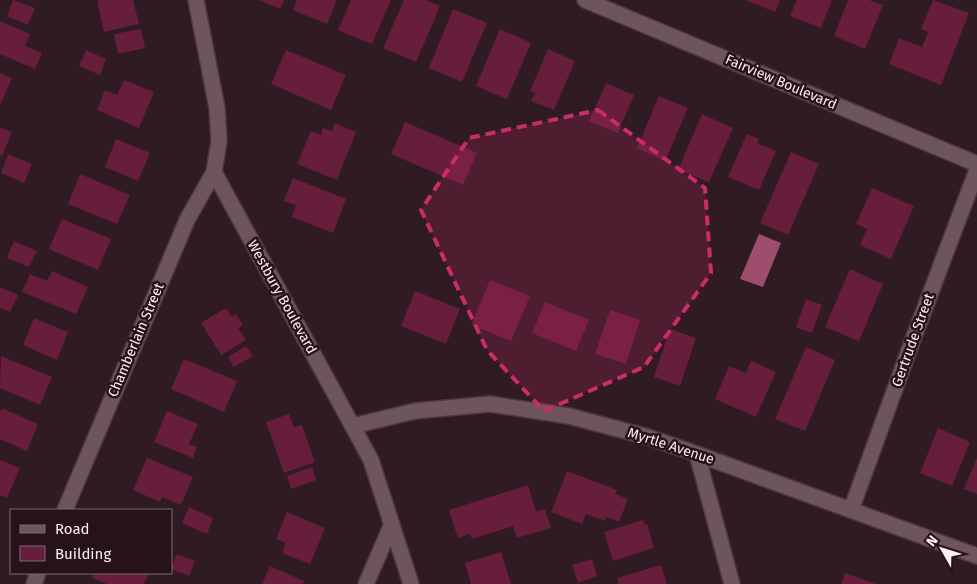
<svg xmlns="http://www.w3.org/2000/svg" width="977" height="584" viewBox="0 0 977 584" font-family="'Fira Sans',sans-serif">
  <style>
    .water { fill: #9e4e6c }
    .building { fill: #671d3c }
    .lines { fill: none; stroke-linecap: round; stroke-linejoin: round }
    .minor-casing { stroke: #4a393f; stroke-width: 18 }
    .minor { stroke: #6e555d; stroke-width: 15 }
    .marked { fill: #c82d6a; fill-opacity: 0.2; stroke: #c82d6a; stroke-width: 4; stroke-dasharray: 10 6; stroke-linejoin: round }
    .labels { text-anchor: middle; dominant-baseline: central; stroke-width: 5; stroke-linejoin: round; paint-order: stroke }
    .street-label { font-size: 14px; fill: #fdeef2; stroke: #261219 }
  </style>
  <rect width="100%" height="100%" fill="#301b22"/>
  <path class="water" d="M759,234L781,243L763,287L740,279Z"/>
  <path class="building" d="M13,0L35,8L28,25L7,16Z
    M101,0H133L139,24L104,32L97,1Z
    M259,0H284L280,9Z
    M297,0H337L327,24L293,10Z
    M351,0H391L372,44L338,30Z
    M404,0H425L440,6L416,62L383,48Z
    M745,0H780L775,12Z
    M797,0H832L821,28L790,16Z
    M848,0H869L883,5L865,49L834,36Z
    M933,0L969,13L941,85L889,64L899,38L922,47L928,32L921,29Z
    M453,9L487,23L462,82L429,68Z
    M0,21L30,34L25,46L42,53L35,69L0,54Z
    M141,29L145,48L118,54L114,34Z
    M500,29L531,43L507,99L476,86Z
    M548,49L575,61L554,110L531,101L535,93L530,91Z
    M86,50L106,59L100,75L79,66Z
    M286,50L346,75L331,110L271,84Z
    M0,73L12,78L0,105Z
    M124,80L154,92L139,128L97,110L105,90L117,95Z
    M606,83L634,95L618,133L589,121Z
    M659,96L688,108L665,161L637,148Z
    M702,114L733,128L709,182L678,170Z
    M405,122L477,153L463,185L391,154Z
    M335,123L356,132L337,180L297,164L311,131L321,135L323,128L332,131Z
    M0,127L12,132L2,156L0,155Z
    M747,134L759,139L757,143L776,151L759,190L728,177Z
    M116,139L150,153L138,181L105,167Z
    M791,152L819,164L788,235L760,223Z
    M8,154L32,164L24,183L1,173Z
    M80,174L130,195L117,224L68,204Z
    M293,178L346,199L333,233L292,217L296,205L284,201Z
    M872,188L914,206L891,259L860,245L867,229L856,224Z
    M62,219L111,239L98,270L49,249Z
    M14,241L37,251L29,267L7,258Z
    M850,269L883,284L859,341L825,327Z
    M52,271L88,287L76,314L22,292L30,274L47,281Z
    M490,280L530,296L511,341L471,325Z
    M0,287L18,295L10,312L0,308Z
    M415,291L460,309L446,344L401,326Z
    M806,299L822,305L812,333L796,327Z
    M545,302L589,320L576,351L532,333Z
    M226,308L232,317L236,314L243,325L238,328L246,340L221,355L201,323Z
    M610,310L640,320L626,364L595,354Z
    M34,318L68,332L57,360L23,345Z
    M670,329L696,338L680,386L654,377Z
    M246,346L253,356L234,367L228,357Z
    M806,347L835,360L805,431L775,419Z
    M1,356L52,377L40,405L0,388Z
    M184,359L237,381L224,412L171,389Z
    M751,361L776,372L756,417L715,399L729,366L746,373Z
    M2,408L38,424L27,451L0,439V412Z
    M167,411L198,424L189,444L197,447L193,458L154,442Z
    M289,414L294,427L302,425L315,462L284,473L266,422Z
    M938,428L970,442L952,486L920,473Z
    M147,458L193,477L181,505L162,497L160,502L133,490Z
    M977,458V494L964,489Z
    M0,460L20,468L7,498L0,495Z
    M312,467L316,480L291,489L287,476Z
    M567,471L617,490L615,494L628,499L619,522L606,517L605,521L586,514L582,524L551,512Z
    M528,485L536,511L545,509L551,528L517,538L513,526L472,539L470,534L458,538L449,510Z
    M189,507L213,518L207,534L182,523Z
    M287,512L325,528L310,564L282,553L286,543L276,539Z
    M643,520L644,525L647,524L654,548L613,561L604,532Z
    M501,552L511,584H471L465,563Z
    M177,554L195,561L189,576L171,569Z
    M592,559L597,576L578,583L572,565Z
    M661,565L667,584H619L617,578Z
    M270,566L304,581L303,584H262Z
    M94,573H149L144,584H107L92,578Z
    M845,573L876,584H841Z"/>
  <g class="lines">
    <g class="minor-casing">
      <path id="minor" d="M196,0L217,108L219,141L214,172L371,460L411,584
        M585,0L977,164
        M353,426L415,411L490,404L569,416L648,437L697,454L977,556
        M697,454L732,584
        M65,510L187,220L214,172
        M851,510L912,342L977,170
        M34,584L38,573
        M366,584L392,524"/>
    </g>
    <use href="#minor" class="minor"/>
  </g>
  <path class="marked" d="M598,110L705,188L711,273L644,367L544,411L487,350L421,210L469,138Z"/>
  <g class="labels">
    <g class="street-label">
      <text transform="translate(781 82) rotate(23)">Fairview Boulevard</text>
      <text transform="translate(282 297) rotate(61)">Westbury Boulevard</text>
      <text transform="translate(136 340) rotate(-67)">Chamberlain Street</text>
      <text transform="translate(913 340) rotate(-70)">Gertrude Street</text>
      <text transform="translate(671 446) rotate(18)">Myrtle Avenue</text>
    </g>
  </g>
  <rect x="10" y="509" width="162" height="65" fill="#261219" stroke="#7c6a70"/>
  <rect x="20" y="525" width="25" height="8" fill="#6e555d" stroke="#7c6a70"/>
  <text x="55" y="534" font-size="15" fill="#fdeef2">Road</text>
  <rect x="20" y="546" width="25" height="15" fill="#671d3c" stroke="#7c6a70"/>
  <text x="55" y="559" font-size="15" fill="#fdeef2">Building</text>
  <g transform="translate(942 549) rotate(309)" stroke="#261219" stroke-width="4" paint-order="stroke">
  <path d="M0-4L9 19L0 12L-9 19Z" fill="#fdeef2"/>
  <text y="-8" font-size="14" font-weight="bold" text-anchor="middle" fill="#fdeef2">N</text>
  </g>
</svg>
